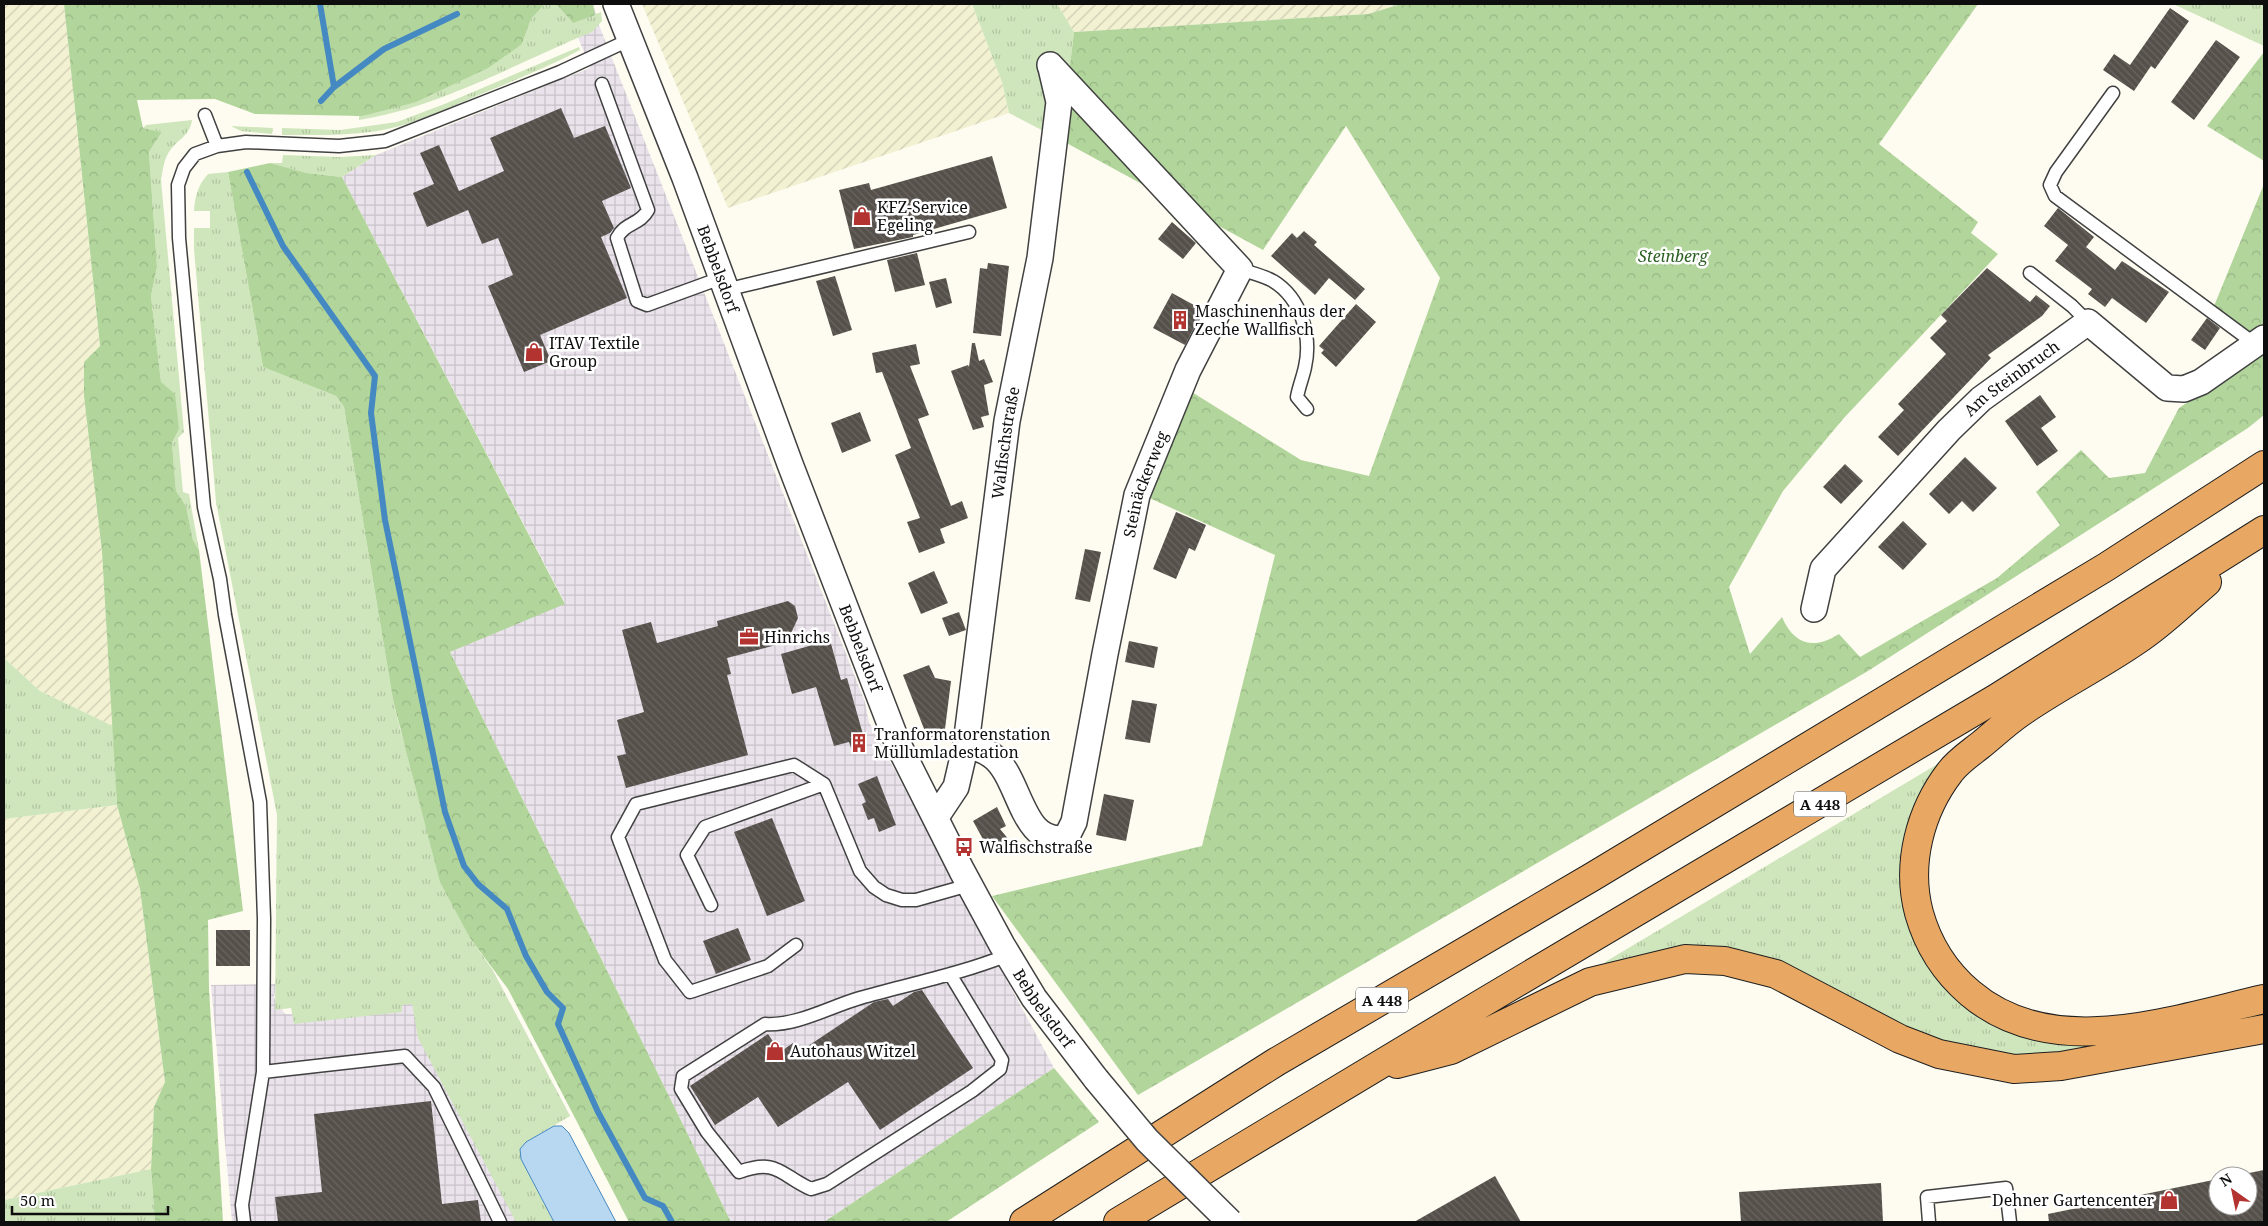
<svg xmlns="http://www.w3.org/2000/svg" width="2268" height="1226" viewBox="0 0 2268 1226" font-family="'Noto Serif',serif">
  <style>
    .industrial { fill: url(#industrial-grid) }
    .farmland { fill: url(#farmland-furrows) }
    .grass { fill: url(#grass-tufts) }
    .forest { fill: url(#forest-crowns) }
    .water { fill: #b8d8f1; stroke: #4589c2 }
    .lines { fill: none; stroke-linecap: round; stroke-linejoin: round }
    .stream { stroke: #4589c2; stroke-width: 6 }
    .building { fill: url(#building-back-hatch) }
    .service-casing { stroke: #414141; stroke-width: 15 }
    .minor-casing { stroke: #414141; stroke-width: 28 }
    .motorway-casing { stroke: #1f1f1f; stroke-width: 30 }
    .service { stroke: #fff; stroke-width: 12 }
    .minor { stroke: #fff; stroke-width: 25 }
    .motorway { stroke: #e8a863; stroke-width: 28 }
    .minor-bridge-casing { stroke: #414141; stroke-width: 28; stroke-linecap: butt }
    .minor-bridge { stroke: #fff; stroke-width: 25 }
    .labels { text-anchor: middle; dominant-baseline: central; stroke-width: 5; stroke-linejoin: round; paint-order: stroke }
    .shield { fill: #fff; stroke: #565656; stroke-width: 1 }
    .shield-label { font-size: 15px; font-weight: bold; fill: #0e0e0e }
    .poi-label { font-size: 16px; fill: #0e0e0e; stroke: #fff; text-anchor: start }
    .park-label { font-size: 16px; font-style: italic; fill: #2c6023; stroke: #fff }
    .street-label { font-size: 16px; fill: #0e0e0e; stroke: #fff }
  </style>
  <defs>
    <pattern id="industrial-grid" width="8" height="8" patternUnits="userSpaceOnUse" patternTransform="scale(1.25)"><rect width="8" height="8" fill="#ebe3ec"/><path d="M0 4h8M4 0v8" fill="none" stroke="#c8c2c9"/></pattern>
    <pattern id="farmland-furrows" width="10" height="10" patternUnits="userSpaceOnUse" patternTransform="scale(1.25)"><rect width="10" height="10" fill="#f2f1d2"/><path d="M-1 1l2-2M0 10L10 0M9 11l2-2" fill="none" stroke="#cecdb3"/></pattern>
    <pattern id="grass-tufts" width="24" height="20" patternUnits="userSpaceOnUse" patternTransform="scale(1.25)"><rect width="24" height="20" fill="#cfe6bc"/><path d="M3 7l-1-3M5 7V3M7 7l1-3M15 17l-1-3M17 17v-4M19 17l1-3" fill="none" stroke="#b1c4a0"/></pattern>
    <pattern id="forest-crowns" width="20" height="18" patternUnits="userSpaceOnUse" patternTransform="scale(1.25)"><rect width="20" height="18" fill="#b2d59c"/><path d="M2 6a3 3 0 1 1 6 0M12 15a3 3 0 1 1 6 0" fill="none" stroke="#98b685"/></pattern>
    <pattern id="building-back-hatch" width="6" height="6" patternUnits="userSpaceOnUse" patternTransform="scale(1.25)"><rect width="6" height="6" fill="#56504b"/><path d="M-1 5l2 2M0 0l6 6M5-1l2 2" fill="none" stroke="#696561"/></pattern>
  </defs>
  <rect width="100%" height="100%" fill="#fefcf0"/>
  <path class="industrial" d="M565,4H593L599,25L865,702L869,722L1054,1068L824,1222H731L450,652L565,603L342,177L376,155L590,68Z
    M492,969L570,1116L503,1140L549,1222H232L211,985L276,984L274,998L285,1014H312L435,977Z"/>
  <path class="farmland" d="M4,4H64L100,346L84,362V395L102,552L113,726L40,691L4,658Z
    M642,4H972L1002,82L1009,113L728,208Z
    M1057,4H1401L1368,14L1074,32Z
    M117,805L140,889L165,1082L154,1107L151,1169L4,1200V819Z"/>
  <path class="grass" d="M545,4H556L573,23L601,12L602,21L592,32C516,63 441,107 359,120V116H364L522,44L531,19Z
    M972,4H1057L1074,32L1061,140L1009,113L1002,82Z
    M2173,4H2264V46Z
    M579,47L580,50C550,66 518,79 486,92C448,108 411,127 370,132C341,136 311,135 282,135V128L340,130L397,122L447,103Z
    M192,120C190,135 179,139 171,149C164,158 163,169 161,180L184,432L178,438L183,492L189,494L199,550L193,540L186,506L176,491L172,443L179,429L161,382L151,296L157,267L149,152L162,132L143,128L146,125Z
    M231,126L273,128L272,134L241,131Z
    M283,155L339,157L376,155L342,177L307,173L270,163H282Z
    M228,172L263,367L336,396L344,407L393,700L400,729L456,910L470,938L492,969L570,1116L526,1142L521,1159L554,1222H516L418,1038L412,1004L402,1005V1012L294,1024L291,1008L275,1010L277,815L216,502L194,249V228H210V211H194C195,196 198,185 208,174Z
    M4,658L40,691L113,726L117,805L4,819Z
    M1941,762L1924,805L1918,933L2016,1028L2264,1010V1019L2014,1060L1939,1047L1778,967H1608L1605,962Z
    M151,1169L155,1222H4V1200Z"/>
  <path class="forest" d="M64,4H545L531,19L522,44L488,68L416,102L363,116L255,114L215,99L137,100L143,128L162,132L149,152L157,267L151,296L161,382L175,394L179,429L172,443L176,491L186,506L193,540L199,550L243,911L208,920L209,989L223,1222H155L151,1169L154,1107L165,1082L140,889L117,805L102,552L84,396V362L100,346Z
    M556,4H593L595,15L573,23Z
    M1401,4H1978L1879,144L1978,222L1971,233L1998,254L1843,419L1783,491L1729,587L1750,654L1782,617C1794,645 1814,650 1839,634L1860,657L1997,578L2060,525L2036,492L2081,450L2109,478L2145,473L2179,408L2264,351V415L2248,428L1868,671L1138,1095L992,896L1202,846L1275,555L1145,496L1187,389L1301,460L1369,476L1440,278L1346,126L1263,250L1061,140L1074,32L1368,14Z
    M2264,52V161L2207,126Z
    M270,163L307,173L342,177L565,604L450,652L731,1222H629L508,989L470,938L440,882L393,700L344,407L336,396L263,367L228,172Z
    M2264,184V348L2214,306Z
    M1054,1068L1099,1122L946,1222H824Z"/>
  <path class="water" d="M554,1126H562L569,1133L616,1222H554L521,1159L520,1149L526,1142Z"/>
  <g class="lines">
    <path class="stream" d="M320,4L334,87L321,101
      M334,87L384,49L457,14
      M247,172L283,246L375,376L371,413L385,520L445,812L464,866L478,884L507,909L526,956L547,992L563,1008L558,1024L598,1112L645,1198L663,1206L672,1222"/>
  </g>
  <path class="building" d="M2170,8L2189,21L2155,69L2151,66L2134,91L2103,70L2114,54L2130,65Z
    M2216,40L2240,57L2194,120L2171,102Z
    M561,108L574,138L605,126L631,188L602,201L614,228L610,233L601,237L627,298L540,335L551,361L524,372L488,286L513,275L498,238L482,244L468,210L427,227L413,193L434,184L420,153L439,145L459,191L504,171L490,138Z
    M992,156L1007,208L913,235V237L854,249L839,190L869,183L871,190Z
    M2058,208L2094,237L2086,247L2115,270L2122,261L2169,292L2146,323L2112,298L2105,307L2088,294L2092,289L2055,261L2068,245L2044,226Z
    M1172,222L1196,243L1183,259L1158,239Z
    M1304,231L1317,242L1314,245L1365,289L1355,300L1329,278L1315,295L1271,256L1292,233L1297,238Z
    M917,253L925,285L895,292L887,260Z
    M988,263L1009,266L1001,336L973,333L980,268L987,269Z
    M1987,268L2030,302L2036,295L2050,306L2042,316L1988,355L1991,358L1898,456L1878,437L1904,410L1898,404L1946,354L1930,338L1947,321L1941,315Z
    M835,276L852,330L833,336L816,281Z
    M946,278L952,303L936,308L929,282Z
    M1172,293L1203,310L1185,345L1153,328Z
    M1356,304L1376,322L1336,367L1321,353L1324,350L1319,346Z
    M2207,318L2220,328L2205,350L2191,340Z
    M972,343H975L979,361L984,359L993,382L984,385L989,415L981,417L984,427L973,430L951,371L968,365L969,367Z
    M916,344L920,364L910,366L929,415L918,419L951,506L962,501L968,518L940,529L945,543L919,553L907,522L920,518L895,455L911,448L882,372L876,373L872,353Z
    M2040,395L2056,417L2041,428L2058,451L2037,466L2005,421Z
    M860,412L871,441L842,453L831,423Z
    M1965,457L1997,488L1973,512L1962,501L1949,514L1929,494Z
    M1845,464L1863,481L1841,504L1823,487Z
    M1176,512L1206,525L1195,551L1189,548L1176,579L1153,569Z
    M1903,521L1927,544L1903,570L1878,547Z
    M1085,549L1101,552L1090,602L1075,599Z
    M934,571L948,603L921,614L908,583Z
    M788,601L795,606L798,618L787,642L727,658L731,674L727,675L748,755L626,788L617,756L626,754L617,720L644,712L622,630L651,622L657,643L718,626L717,621Z
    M959,612L966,630L949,636L942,618Z
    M830,640L841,680L847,678L866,745L852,751L849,742L834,746L816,687L792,694L781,654Z
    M1129,641L1158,647L1154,668L1125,662Z
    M929,665L935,678L951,681L944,737L928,739L903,675Z
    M1132,700L1157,704L1150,743L1125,739Z
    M877,776L896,825L879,832L874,818L868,820L862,804L866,802L858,784Z
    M1104,794L1134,800L1126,841L1096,835Z
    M997,807L1006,826L1000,829L1010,841L990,852L973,821Z
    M772,818L805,901L767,916L734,832Z
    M738,928L751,960L716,974L703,941Z
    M216,930H250V966H216Z
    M922,990L973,1068L880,1130L848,1082L778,1127L758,1097L715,1125L690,1086L768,1034L780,1052L793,1043L799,1052L874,1002L888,999L893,1006L914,992Z
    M431,1101L442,1204L478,1200L481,1222H278L275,1197L322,1192L314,1114Z
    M2264,1170V1222H2049L2048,1214L2218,1179V1206H2248V1176H2234Z
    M1495,1176L1521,1222H1414Z
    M1881,1183L1883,1222H1741L1739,1192Z"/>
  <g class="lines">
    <g class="service-casing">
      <path id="service" d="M602,84L648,210C640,225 625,222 617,238L637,301L647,305L721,278
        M2113,93L2056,172L2050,185L2055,196L2255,344
        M205,115L217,146
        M1240,269C1251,273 1262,275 1273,281C1301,298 1312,336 1305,367C1303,377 1299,386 1297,397L1307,409
        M2030,273L2072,306L2088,322
        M725,290L969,232
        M711,905L687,855L705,827L824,784
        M796,945L768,966L690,992L665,960L618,837L636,804L794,765L824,784L860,871L874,887L886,895L902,900H916L969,885
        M950,974L1002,1060L1000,1069L972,1091L827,1184L811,1189C780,1175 778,1158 739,1172L707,1132L681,1089L683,1076L765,1024C797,1026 829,1007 860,998C910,984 960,974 1008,955
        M263,1072L405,1056L434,1087L500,1222
        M244,1222L242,1205L263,1072L264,919L260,802L225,615L220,579L204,507L179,238L178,185L184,168L195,154L217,146L246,142L339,146L385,141L560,72L629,40
        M1929,1222L1927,1197L2006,1188L2010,1222"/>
    </g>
    <g class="minor-casing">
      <g id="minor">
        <path id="s1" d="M616,4L685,178L790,464L897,742L962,871L1002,945L1034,998L1096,1079"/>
        <path id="s2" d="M1814,609L1823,569L1949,430L1981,399L2088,322L2167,388L2184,389L2201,382L2264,338"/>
        <path id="s3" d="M966,744C974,747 984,750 991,755C1021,775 1020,847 1066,838L1074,822L1105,654L1137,495L1188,370L1240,269L1050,65"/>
        <path id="s4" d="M936,817L956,787L966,744L1007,421L1040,258L1059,102L1051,68"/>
      </g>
    </g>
    <g class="motorway-casing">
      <path id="motorway" d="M2207,582C2186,600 2166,620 2143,636C2104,664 2060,685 2020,713C2007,722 1995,733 1983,743C1972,752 1958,761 1950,772C1920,811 1906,864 1919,913C1928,945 1944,971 1970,993C2052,1063 2171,1020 2264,999
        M1397,1064L1451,1050L1590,982L1685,959L1725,961L1776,974L1900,1039L1939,1054L2014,1069L2061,1066L2264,1029
        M1024,1222L1276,1062L1592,877L2106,567L2264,465
        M1118,1222L1484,1002L1995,699L2264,530"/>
    </g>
    <use href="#service" class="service"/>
    <use href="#minor" class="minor"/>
    <use href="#motorway" class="motorway"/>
    <g class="minor-bridge-casing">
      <path id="minor-bridge" d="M1096,1079L1147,1140L1230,1222"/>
    </g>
    <use href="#minor-bridge" class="minor-bridge"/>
  </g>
  <defs>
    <g id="shop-bare" transform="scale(1.5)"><path d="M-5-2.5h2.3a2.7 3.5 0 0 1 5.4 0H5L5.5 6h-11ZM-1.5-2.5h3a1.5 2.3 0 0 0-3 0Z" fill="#b33331" stroke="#fff" stroke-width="2.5" paint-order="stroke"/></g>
    <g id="building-bare" transform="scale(1.5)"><path d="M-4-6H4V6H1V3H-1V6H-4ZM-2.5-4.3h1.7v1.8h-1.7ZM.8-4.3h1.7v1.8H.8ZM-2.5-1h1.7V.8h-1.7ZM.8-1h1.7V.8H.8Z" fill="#b33331" stroke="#fff" stroke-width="2.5" paint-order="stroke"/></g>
    <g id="office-bare" transform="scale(1.5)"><path d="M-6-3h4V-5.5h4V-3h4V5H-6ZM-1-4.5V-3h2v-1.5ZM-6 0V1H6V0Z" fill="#b33331" stroke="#fff" stroke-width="2.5" paint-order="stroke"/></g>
    <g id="bus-bare" transform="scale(1.5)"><path d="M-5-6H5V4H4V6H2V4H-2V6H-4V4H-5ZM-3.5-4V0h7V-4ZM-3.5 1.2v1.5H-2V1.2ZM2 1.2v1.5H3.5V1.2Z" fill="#b33331" stroke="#fff" stroke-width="2.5" paint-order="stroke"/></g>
  </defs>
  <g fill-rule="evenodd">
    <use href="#shop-bare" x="862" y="216"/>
    <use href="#building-bare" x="1180" y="320"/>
    <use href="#shop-bare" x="534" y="352"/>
    <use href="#office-bare" x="749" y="637"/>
    <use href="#building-bare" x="859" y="743"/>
    <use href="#bus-bare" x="964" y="847"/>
    <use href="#shop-bare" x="775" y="1051"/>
    <use href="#shop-bare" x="2169" y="1200"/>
  </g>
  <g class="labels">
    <g class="shield">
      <rect x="1794" y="791.5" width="52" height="25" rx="4"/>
      <rect x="1356" y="987.5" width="52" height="25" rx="4"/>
    </g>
    <g class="shield-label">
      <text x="1820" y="804">A 448</text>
      <text x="1382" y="1000">A 448</text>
    </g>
    <g class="poi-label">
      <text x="877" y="207">KFZ-Service<tspan x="877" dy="18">Egeling</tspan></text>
      <text x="1195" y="311">Maschinenhaus der<tspan x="1195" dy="18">Zeche Wallfisch</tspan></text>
      <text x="549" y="343">ITAV Textile<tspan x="549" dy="18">Group</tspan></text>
      <text x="764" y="637">Hinrichs</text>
      <text x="874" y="734">Tranformatorenstation<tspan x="874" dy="18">Müllumladestation</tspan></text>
      <text x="979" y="847">Walfischstraße</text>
      <text x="790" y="1051">Autohaus Witzel</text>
      <text x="2154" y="1200" text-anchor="end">Dehner Gartencenter</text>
    </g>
    <g class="park-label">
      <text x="1673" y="256">Steinberg</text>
    </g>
    <g class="street-label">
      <text stroke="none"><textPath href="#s1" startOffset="284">Bebbelsdorf</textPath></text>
      <text stroke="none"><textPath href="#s2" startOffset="310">Am Steinbruch</textPath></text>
      <text stroke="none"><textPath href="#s4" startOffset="384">Walfischstraße</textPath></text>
      <text stroke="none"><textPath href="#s3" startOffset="511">Steinäckerweg</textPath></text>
      <text stroke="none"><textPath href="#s1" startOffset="689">Bebbelsdorf</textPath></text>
      <text stroke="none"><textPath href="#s1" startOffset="1094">Bebbelsdorf</textPath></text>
    </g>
  </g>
  <rect width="2268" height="1226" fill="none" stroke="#0e0e0e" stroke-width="10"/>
  <g transform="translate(2233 1191) rotate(327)"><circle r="24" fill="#ffffff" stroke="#9f9f9f"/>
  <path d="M0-4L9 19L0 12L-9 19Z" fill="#b33331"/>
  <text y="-8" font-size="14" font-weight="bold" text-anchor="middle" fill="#0e0e0e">N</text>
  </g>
  <path d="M12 1206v8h156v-8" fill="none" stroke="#0e0e0e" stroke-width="2.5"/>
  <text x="20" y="1206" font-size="15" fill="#0e0e0e" stroke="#ffffff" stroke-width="4" paint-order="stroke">50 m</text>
</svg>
